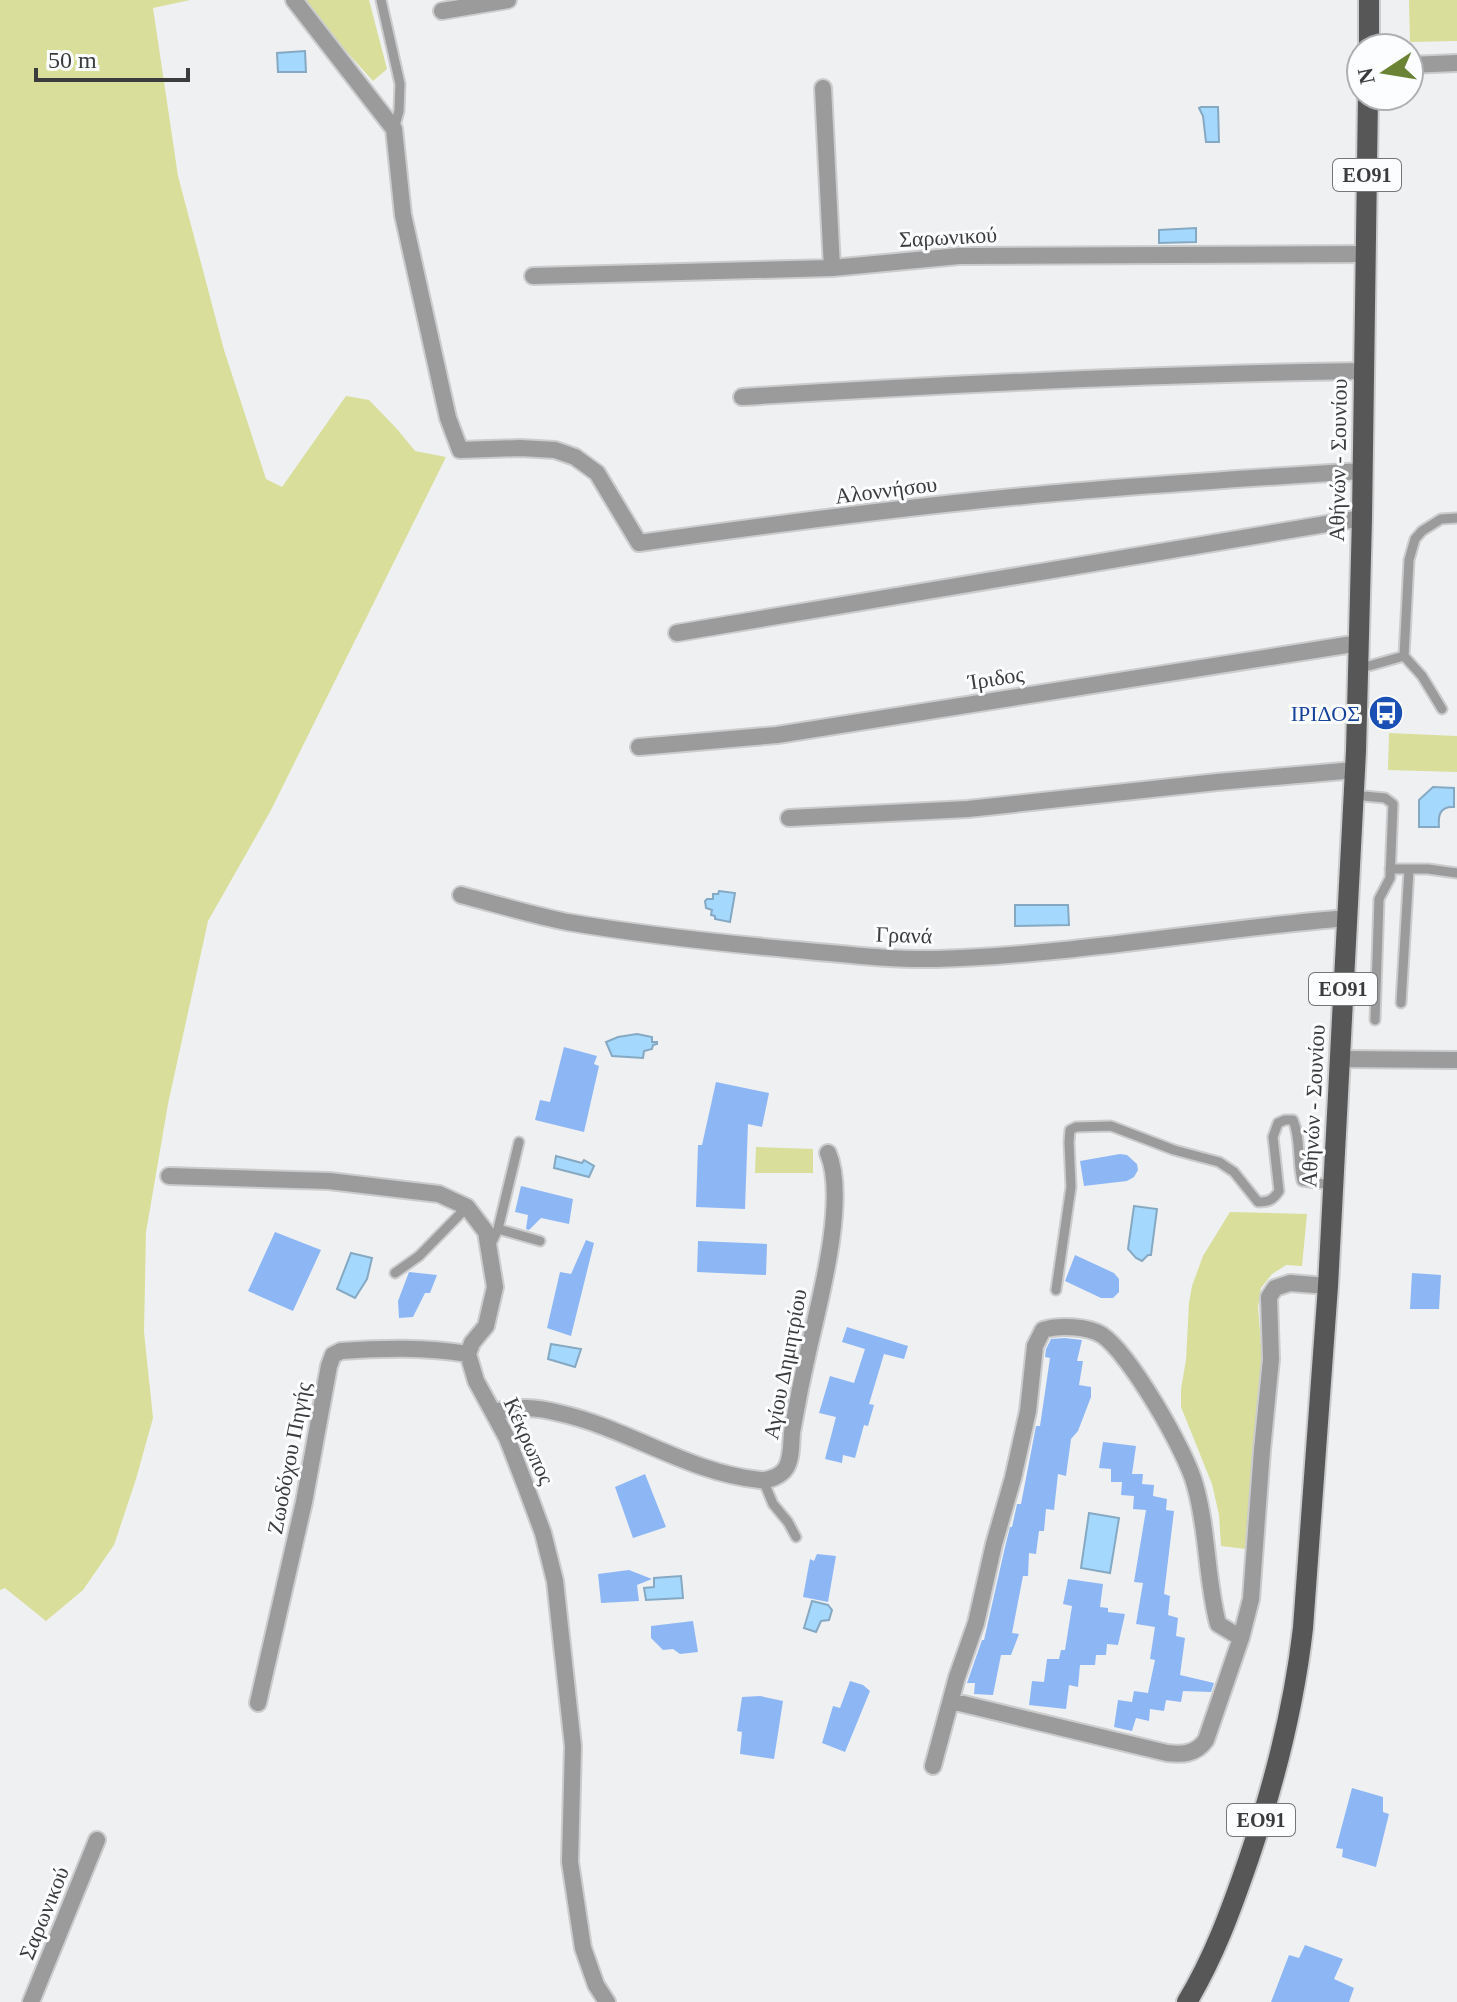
<svg xmlns="http://www.w3.org/2000/svg" width="1457" height="2002" viewBox="0 0 1457 2002" font-family="Georgia,serif">
  <style>
    .green { fill: #d9de9a }
    .water { fill: #a5d8fd; stroke: #85a9c3; stroke-width: 2 }
    .building { fill: #8db7f4 }
    .lines { fill: none; stroke-linecap: round; stroke-linejoin: round }
    .service-casing { stroke: #cbccce; stroke-width: 13 }
    .minor-casing { stroke: #cbccce; stroke-width: 20 }
    .primary-casing { stroke: #cbccce; stroke-width: 24 }
    .service { stroke: #9c9b9b; stroke-width: 9 }
    .minor { stroke: #9c9b9b; stroke-width: 16 }
    .primary { stroke: #585757; stroke-width: 20 }
    .labels { text-anchor: middle; dominant-baseline: central; stroke-width: 6; stroke-linejoin: round; paint-order: stroke }
    .shield { fill: #fcfdff; stroke: #757676; stroke-width: 2 }
    .shield-label { font-size: 20px; font-weight: bold; fill: #3b3c3c }
    .street-label { font-size: 22px; fill: #3b3c3c; stroke: #fcfdff }
    .transit-label { font-size: 22px; fill: #164399; stroke: #fcfdff; text-anchor: end }
  </style>
  <rect width="100%" height="100%" fill="#eff0f2"/>
  <path class="green" d="M0,0H190L153,8L178,176L224,350L266,479L282,487L346,396L369,400L397,429L415,451L446,457L271,810L208,921L168,1104L146,1232L144,1332L153,1418L136,1479L114,1545L83,1590L46,1621L5,1588L0,1590Z
    M300,0H369L387,69L373,81Z
    M1409,0H1457V41L1410,42Z
    M1389,733L1457,736V772L1388,770Z
    M756,1147L813,1149V1173H755Z
    M1230,1212L1307,1214L1302,1266L1286,1265L1272,1274L1261,1288L1258,1307L1263,1369L1246,1549L1221,1546L1219,1515L1212,1484L1181,1407V1389L1186,1360L1189,1303L1192,1286L1203,1256Z"/>
  <path class="water" d="M305,51L306,72H278L277,53Z
    M1201,107H1218L1219,142H1206L1203,116L1199,108Z
    M1196,228V242L1159,243V230Z
    M1433,787L1454,788V807C1440,806 1438,815 1439,827H1419V800Z
    M719,891L735,893L730,922L715,919V916L711,915L712,910L706,908L705,901L707,899H713V894H718Z
    M1015,905H1068L1069,925L1015,926Z
    M637,1034L652,1037V1042H657V1044L653,1045L652,1049L644,1051L643,1058L612,1056L606,1042L618,1037Z
    M556,1156L582,1163L584,1160L594,1166L589,1177L554,1168Z
    M1134,1206L1157,1209L1151,1255H1148L1142,1261L1136,1258L1128,1249Z
    M351,1253L372,1258L367,1279L355,1298L337,1289Z
    M551,1344L581,1349L575,1367L548,1359Z
    M1089,1513L1119,1518L1110,1573L1081,1568Z
    M681,1576L683,1598L646,1600L644,1588L654,1587V1578Z
    M812,1601L828,1605L832,1610L829,1620L821,1621L816,1632L804,1628Z"/>
  <path class="building" d="M564,1047L597,1056L594,1064L599,1066L584,1132L535,1120L540,1100L550,1102Z
    M716,1082L769,1093L762,1127L748,1124L745,1209L696,1207L698,1145H702Z
    M1120,1154L1127,1155L1137,1164L1138,1170L1134,1177L1127,1181L1084,1186L1080,1161Z
    M521,1186L573,1199L569,1224L541,1218L529,1230L526,1229L528,1215L515,1212Z
    M275,1232L321,1250L293,1311L248,1291Z
    M586,1240L594,1243L571,1336L547,1328L560,1272L571,1274Z
    M698,1241L767,1244L766,1275L697,1272Z
    M1075,1255L1114,1273L1119,1279V1292L1113,1298H1101L1065,1281Z
    M409,1272L437,1275L430,1293H425L413,1317L399,1318L398,1301Z
    M1412,1273L1441,1275L1439,1309H1410Z
    M847,1327L908,1346L904,1359L884,1354L869,1404L874,1405L868,1426L864,1425L855,1458L843,1455L842,1463L825,1459L836,1417L819,1413L830,1376L854,1383L865,1349L842,1342Z
    M1065,1338L1082,1340L1077,1361H1083L1079,1385L1091,1387V1397L1078,1431L1071,1439L1066,1476L1058,1474L1054,1510L1046,1509L1044,1531H1039L1036,1554L1029,1553L1028,1576H1023L1012,1633L1019,1634L1011,1655H1001L993,1695L974,1694L975,1683H967L982,1640H984L1005,1547L1010,1527H1012L1017,1504H1021L1036,1426H1040L1050,1358L1045,1357L1046,1349L1051,1339Z
    M1103,1442L1136,1446L1132,1474H1143L1142,1484L1154,1485L1153,1496L1167,1499L1166,1510L1174,1511L1164,1594L1170,1596L1168,1615L1178,1618L1176,1636L1185,1638L1180,1675L1214,1683L1211,1692L1183,1691L1181,1702L1166,1700L1164,1711L1150,1709L1149,1721L1136,1718L1132,1731L1114,1727L1118,1700L1132,1702L1134,1691L1148,1693L1155,1660L1150,1659L1155,1627L1136,1624L1143,1583L1134,1582L1146,1510L1133,1509L1134,1496L1121,1495L1122,1482H1111V1469L1099,1468Z
    M645,1474L666,1527L633,1538L615,1487Z
    M817,1554L836,1556L828,1602L803,1597L810,1559L814,1561Z
    M629,1570L652,1579L637,1585L639,1601L601,1603L598,1574Z
    M1068,1579L1103,1584L1100,1607L1108,1608V1612L1125,1614L1118,1645L1107,1644L1106,1655H1096L1095,1665H1080L1078,1687L1069,1685L1066,1709L1029,1705L1032,1681L1044,1682L1047,1659H1059L1061,1650H1065L1072,1606L1063,1604Z
    M693,1621L698,1652L680,1654L673,1649L663,1650L651,1638V1626Z
    M850,1681L863,1685L870,1691L845,1752L822,1743L833,1706L840,1708Z
    M760,1696L783,1701L774,1759L740,1754L742,1732L737,1731L742,1697Z
    M1352,1788L1383,1797V1812L1389,1814L1376,1867L1342,1857L1343,1849L1336,1848Z
    M1305,1945L1343,1959L1334,1979L1354,1988L1349,2002H1271L1289,1955L1299,1958Z"/>
  <g class="lines">
    <g class="service-casing">
      <path id="service" d="M381,0L400,84L399,111L394,129
        M1358,669L1404,656
        M1442,709L1422,676L1404,656L1409,560L1415,539L1422,531L1441,519L1457,518
        M1353,795L1385,798L1393,804L1390,878L1379,899L1375,1020
        M1390,869H1428L1457,873
        M1401,1003L1409,869
        M498,1229L540,1241
        M490,1246L498,1229L519,1142
        M395,1273L419,1256L467,1207
        M1056,1290L1071,1187L1069,1142L1070,1130L1076,1127L1111,1126L1174,1150L1219,1162L1234,1172L1258,1202C1269,1202 1273,1200 1279,1191L1273,1137L1278,1123L1285,1120H1293C1301,1139 1297,1161 1302,1181L1332,1185
        M763,1480L773,1504L788,1522L796,1537"/>
    </g>
    <g class="minor-casing">
      <path id="minor" d="M294,0L394,129L403,215L448,418L460,450L520,448L555,450L575,457L597,473L639,543C767,525 896,508 1024,496C1136,485 1249,478 1362,471
        M442,11L508,0
        M1409,65L1457,63
        M823,88L832,268
        M533,276L832,268L959,256L1366,254
        M742,397C949,384 1156,374 1364,371
        M677,633L1362,518
        M639,747L777,735L1359,643
        M789,818L968,809L1217,782L1355,770
        M461,895C496,904 532,915 567,922C643,935 720,943 797,950C843,954 890,960 936,959C1074,955 1210,929 1347,918
        M1340,1059L1457,1060
        M169,1176L329,1181L439,1194L467,1207L486,1232L495,1287L486,1326L472,1343L468,1354L476,1381L507,1438L526,1487L543,1533L555,1581L573,1746L570,1862L583,1948L596,1985L607,2002
        M494,1412C517,1406 536,1407 559,1413C628,1428 688,1473 760,1480C768,1481 781,1476 786,1468C792,1458 791,1443 792,1432C797,1403 803,1373 810,1343C821,1296 847,1197 828,1153
        M951,1701L1167,1753C1183,1755 1196,1754 1206,1740L1241,1638L1251,1599L1262,1450L1271,1359L1269,1297L1275,1288L1290,1283L1328,1286
        M258,1703L304,1502L329,1366L333,1355L341,1351C384,1348 425,1347 468,1354
        M933,1766L957,1677L976,1623L994,1544L1013,1478L1028,1411L1035,1346L1043,1330C1058,1325 1088,1326 1102,1335C1130,1354 1186,1451 1195,1485C1208,1530 1206,1578 1218,1624L1241,1638
        M31,2002L97,1840"/>
    </g>
    <g class="primary-casing">
      <path id="primary" d="M1369,48V0
        M1187,2002C1214,1957 1231,1910 1248,1861C1274,1785 1294,1707 1303,1628L1328,1286L1356,751L1362,518L1368,96"/>
    </g>
    <use href="#service" class="service"/>
    <use href="#minor" class="minor"/>
    <use href="#primary" class="primary"/>
  </g>
  <defs>
    <g id="bus-disc" transform="scale(1.8)"><circle r="9.5" fill="#1a4fb4" stroke="#fcfdff"/><path d="M-5-6H5V4H4V6H2V4H-2V6H-4V4H-5ZM-3.5-4V0h7V-4ZM-3.5 1.2v1.5H-2V1.2ZM2 1.2v1.5H3.5V1.2Z" fill="#fff"/></g>
  </defs>
  <g fill-rule="evenodd">
    <use href="#bus-disc" x="1386" y="713"/>
  </g>
  <g class="labels">
    <g class="shield">
      <rect x="1333" y="159" width="68" height="32" rx="6"/>
      <rect x="1309" y="973" width="68" height="32" rx="6"/>
      <rect x="1227" y="1804" width="68" height="32" rx="6"/>
    </g>
    <g class="shield-label">
      <text x="1367" y="175">ΕΟ91</text>
      <text x="1343" y="989">ΕΟ91</text>
      <text x="1261" y="1820">ΕΟ91</text>
    </g>
    <g class="street-label">
      <text transform="translate(948 237) rotate(-3)">Σαρωνικού</text>
      <text transform="translate(1338 460) rotate(-89)">Αθήνών - Σουνίου</text>
      <text transform="translate(886 490) rotate(-7)">Αλοννήσου</text>
      <text transform="translate(996 678) rotate(-9)">Ίριδος</text>
      <text transform="translate(904 935) rotate(2)">Γρανά</text>
      <text transform="translate(1313 1106) rotate(-87)">Αθήνών - Σουνίου</text>
      <text transform="translate(785 1364) rotate(-79)">Αγίου Δημητρίου</text>
      <text transform="translate(529 1441) rotate(66)">Κέκρωπος</text>
      <text transform="translate(289 1458) rotate(-79)">Ζωοδόχου Πηγής</text>
      <text transform="translate(44 1913) rotate(-68)">Σαρωνικού</text>
    </g>
    <g class="transit-label">
      <text x="1360" y="713">ΙΡΙΔΟΣ</text>
    </g>
  </g>
  <g transform="translate(1385 72) rotate(258)"><circle r="38" fill="#fcfdff" stroke="#afb0b1" stroke-width="2"/>
  <path d="M0-6L14 30L0 20L-14 30Z" fill="#6b8335"/>
  <text y="-12" font-size="22" font-weight="bold" text-anchor="middle" fill="#3b3c3c">N</text>
  </g>
  <path d="M36 68v12h152v-12" fill="none" stroke="#3b3c3c" stroke-width="4"/>
  <text x="48" y="68" font-size="24" fill="#3b3c3c" stroke="#fcfdff" stroke-width="6" paint-order="stroke">50 m</text>
</svg>
